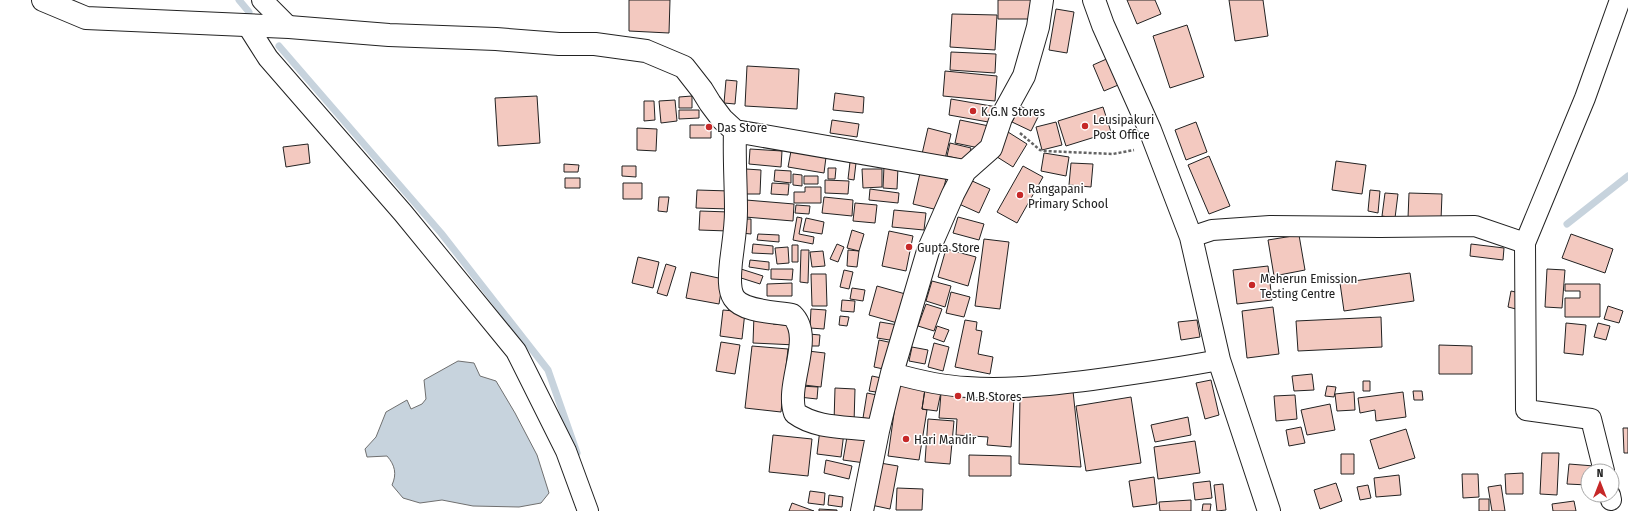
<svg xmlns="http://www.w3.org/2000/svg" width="1628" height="511" viewBox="0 0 1628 511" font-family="'Fira Sans Condensed',sans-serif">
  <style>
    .water { fill: #c7d3dd; stroke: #6f6f6f }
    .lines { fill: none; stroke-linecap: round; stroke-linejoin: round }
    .stream { stroke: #c7d3dd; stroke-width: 7 }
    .building { fill: #f3c9c0; stroke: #222 }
    .minor-casing { stroke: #222; stroke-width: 22 }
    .tertiary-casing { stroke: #222; stroke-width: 24 }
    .primary-casing { stroke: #222; stroke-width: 24 }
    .path { stroke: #646464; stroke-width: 2.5; stroke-dasharray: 3 2; stroke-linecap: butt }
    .minor { stroke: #fff; stroke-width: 20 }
    .tertiary { stroke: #fff; stroke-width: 22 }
    .primary { stroke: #fff; stroke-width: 22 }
    .poi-dot { fill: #c62828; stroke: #fff; stroke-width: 1.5 }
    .labels { text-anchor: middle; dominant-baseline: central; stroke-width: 3; stroke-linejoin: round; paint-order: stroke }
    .poi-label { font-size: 13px; fill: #222; stroke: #fff; text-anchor: start }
  </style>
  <rect width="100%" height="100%" fill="#fff"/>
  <path class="water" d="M458,361L474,363L480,376L496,381L515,413L537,455L549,493L541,503L519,507L473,506L442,500L420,503L403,498L392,485C397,474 395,465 387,456L367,457L365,449L376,437L386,412L407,400L411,409L422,404L426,399L424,380Z"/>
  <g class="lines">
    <path class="stream" d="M239,0L249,12
      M279,46L441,233L548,370L577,453
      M1567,224L1628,176"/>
  </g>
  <path class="building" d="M629,0H670L669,33L629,31Z
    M998,0H1031V19H998Z
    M1127,0H1155L1161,14L1137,24Z
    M1229,0H1263L1268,36L1235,41Z
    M1056,9L1074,12L1067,53L1049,50Z
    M952,14L997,15L995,50L950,47Z
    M1187,25L1204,77L1170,88L1153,36Z
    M951,52L996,54L995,73L950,70Z
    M1111,57L1123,83L1104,91L1093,65Z
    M747,66L799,69L797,109L745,106Z
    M945,71L997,76L995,101L943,96Z
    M726,80L737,81L735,104L724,103Z
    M835,93L864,97L863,113L833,110Z
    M537,96L540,143L498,146L495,98Z
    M692,96V108H679V97Z
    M951,99L997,107L994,123L949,115Z
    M675,100L677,121L661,123L659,101Z
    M644,101H654L655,120L644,121Z
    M1020,106L1039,115L1031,131L1012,122Z
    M1103,107L1111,132L1066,146L1058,121Z
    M679,110H699V118L679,119Z
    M832,120L859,124L857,137L830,133Z
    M960,120L989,126L984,149L955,143Z
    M1056,122L1062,145L1042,150L1036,127Z
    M1196,122L1207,152L1186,160L1175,130Z
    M690,125H711V138H690Z
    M637,128L657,129L656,151L637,150Z
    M928,128L951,134L945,159L922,154Z
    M1008,132L1027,144L1013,167L994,155Z
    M950,143L971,148L968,161L947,156Z
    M308,144L310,163L286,167L283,147Z
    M750,149L782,151L781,167L749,164Z
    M791,151L826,157L824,173L788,167Z
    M1044,153L1069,157L1066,176L1041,171Z
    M1209,156L1230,206L1209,214L1188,165Z
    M1336,161L1366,165L1362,194L1332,190Z
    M850,162L856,163L854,180L848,179Z
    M1071,163L1093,164L1091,187L1069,185Z
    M564,164L579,165L578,172H564Z
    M622,166H636V177L622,176Z
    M884,166L898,167L897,189L883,188Z
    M1023,166L1043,177L1017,223L997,212Z
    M828,168H836L835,179H828Z
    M746,169L761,170L760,194H745Z
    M862,169H882V187L863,188Z
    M775,170L791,171V183L774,181Z
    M920,173L946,179L938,210L913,204Z
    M793,174L802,175V186L793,185Z
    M804,176H818V184H804Z
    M565,178H580V188H565Z
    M825,180L849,181L848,194L825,193Z
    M970,180L990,189L979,213L959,204Z
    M623,183H642V199H623Z
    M772,183L789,184L788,195L771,194Z
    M805,187H821V203H794V192H805Z
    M870,189L899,193L898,203L869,200Z
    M697,190L730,191V209L696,208Z
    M1370,190L1380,191L1378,213L1368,211Z
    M1385,193L1398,194L1395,218L1382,216Z
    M1409,193L1442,194L1441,220L1408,218Z
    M659,197H669L667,212L658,211Z
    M824,197L853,200L852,216L822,213Z
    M746,200L794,204L793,221L745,217Z
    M855,203L877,205L875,223L853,221Z
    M796,205L810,206L809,214L795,213Z
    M894,210L926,213L924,230L892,227Z
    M700,211L729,212L728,231L699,230Z
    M797,217L802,218L799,234L814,237L813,244L793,240Z
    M958,217L984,224L979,240L953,233Z
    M806,218L824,222L822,234L803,231Z
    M741,219H751V234L741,233Z
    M852,230L864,234L859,251L847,248Z
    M889,231L913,236L906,271L882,266Z
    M758,234L779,235V242L757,240Z
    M1571,234L1613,249L1605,273L1562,258Z
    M1299,235L1305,270L1274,276L1268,240Z
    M984,239L1009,242L1000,309L975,306Z
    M753,244L773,246V254L752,253Z
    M837,244L844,247L838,262L830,259Z
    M1471,244L1504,248L1503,260L1470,256Z
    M792,245H798V262H792Z
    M788,247L789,263L777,264L775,248Z
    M946,249L976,257L968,286L938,277Z
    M801,250H809L808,283L800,282Z
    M848,250L859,251L857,267L847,266Z
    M823,251L825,266L812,267L810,252Z
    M638,257L659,262L653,288L632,283Z
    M750,260L769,262V270L749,267Z
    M666,264L676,267L667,296L657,293Z
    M1268,266L1272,300L1237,304L1233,270Z
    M741,269L763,276L760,284L738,277Z
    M771,269H793L792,280L771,279Z
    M1547,269L1565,270L1562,308L1545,307Z
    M844,270L853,272L849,289L840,287Z
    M691,272L723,279L719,304L686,298Z
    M1410,273L1414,301L1344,311L1340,283Z
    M811,274H826L827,306H812Z
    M932,281L951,286L945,307L926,301Z
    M792,283V296H767V284Z
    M1565,284H1600V317H1565V298H1580V291H1565Z
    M877,286L909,295L901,324L869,315Z
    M852,288L865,290L863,301L850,299Z
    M1511,291L1520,293L1516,309L1508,307Z
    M951,292L970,297L964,317L946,313Z
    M842,300L855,301L854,312L841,311Z
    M926,304L942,309L934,331L918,326Z
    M1608,306L1623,311L1619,323L1604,319Z
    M1273,307L1279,354L1247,358L1242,311Z
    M811,309L826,310L824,329L810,328Z
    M723,310L745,312L742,339L720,336Z
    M754,315L774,316L773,324L797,326L796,345L753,343Z
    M840,316L849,317L847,326L839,325Z
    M1381,317L1382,347L1298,351L1296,321Z
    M965,320L977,322L976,330L982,331L978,354L993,357L990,374L955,367Z
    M1197,320L1200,337L1181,340L1178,322Z
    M880,322L898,325L896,341L877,338Z
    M1566,323L1586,325L1583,355L1564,353Z
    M1598,323L1610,326L1606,340L1594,337Z
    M937,326L949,330L944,342L933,338Z
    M809,334L820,335L819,346H809Z
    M879,340L893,343L888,370L874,367Z
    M721,342L740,345L735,374L716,371Z
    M934,343L949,347L943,371L928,367Z
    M1439,345L1472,346V374H1439Z
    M752,346L788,349L781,412L745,408Z
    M912,347L928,350L925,364L909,361Z
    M808,351L825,353L821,387L804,385Z
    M1312,374L1314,390L1294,391L1292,376Z
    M872,376L886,379L883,393L869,391Z
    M1211,380L1219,415L1205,419L1196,383Z
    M1363,381H1370V391H1363Z
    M898,385L925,389L922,409L927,410L919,460L888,456Z
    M800,386L818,387L817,399L799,397Z
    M1327,386L1336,387L1334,397L1325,396Z
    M835,388L855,389L854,423L834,422Z
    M925,389L941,392L937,411L922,409Z
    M1073,391L1081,467L1019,464L1020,394Z
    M1413,391H1422L1423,400H1414Z
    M1354,392L1355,410L1337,411L1335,394Z
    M1403,392L1406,417L1376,421L1375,410L1360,413L1358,398Z
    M867,393L882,396L878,420L863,418Z
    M941,393L1014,398L1011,447L987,445L988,437L956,435L957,419L939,418Z
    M1295,395L1297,419L1276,421L1274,396Z
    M1131,397L1141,463L1086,471L1076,406Z
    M1330,404L1335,430L1307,435L1301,410Z
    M1188,417L1191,435L1155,442L1151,425Z
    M928,419L954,421L950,464L925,462Z
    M1301,427L1305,443L1289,446L1286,430Z
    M1623,428H1628V453H1624Z
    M820,429L844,432L841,457L817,454Z
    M1406,429L1415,458L1379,469L1370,440Z
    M773,435L812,439L808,476L769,472Z
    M847,437L869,440L865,463L843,460Z
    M1195,441L1200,473L1158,479L1154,447Z
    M1542,453H1559L1557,495L1540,494Z
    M1341,454H1354V474H1341Z
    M969,455L1011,456V476H969Z
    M826,460L852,466L849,479L824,473Z
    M880,463L898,466L890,509L871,505Z
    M1569,464L1594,466V471H1588V485L1567,484Z
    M1523,473V494H1506L1505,474Z
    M1462,474H1478L1479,497L1463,498Z
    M1399,475L1401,495L1376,497L1374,478Z
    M1154,477L1157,504L1133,507L1129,481Z
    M1210,481L1212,498L1195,500L1193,483Z
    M1336,483L1342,501L1320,509L1314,490Z
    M1223,484L1226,510L1217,511L1214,485Z
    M1368,485L1371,498L1360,500L1357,487Z
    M1501,485L1505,511H1492L1488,487Z
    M897,488L923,489L922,510H896Z
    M810,491L825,493L824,505L808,503Z
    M829,495L843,497L842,507L828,505Z
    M1479,499H1489V511H1479Z
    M1191,500V511H1160L1159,502Z
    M1574,501L1576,511H1553L1552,504Z
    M792,503L814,511H789Z
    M1203,504H1211L1210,511H1202Z
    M819,509L837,510V511H819Z"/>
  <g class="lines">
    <g class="minor-casing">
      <path id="minor" d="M262,0L289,27
        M247,25L268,58L403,213L516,351L566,451L588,511
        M1191,237L1212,230L1270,226L1380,227L1475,226L1525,243
        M892,373C917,380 942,386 967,387C1009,390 1051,385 1092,380C1135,374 1177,368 1219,360
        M1604,471L1591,419L1526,410L1525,243L1585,98L1620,0
        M1610,495L1611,500"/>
    </g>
    <g class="tertiary-casing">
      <path id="tertiary" d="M43,0L86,18L289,27L389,35L496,39L559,44H595L646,51L684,67L702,90L710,103L722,119L735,131L965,171
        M735,131C734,158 736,184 736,211C736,228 733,245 731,262C730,273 728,289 734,298C743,312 777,312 792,315C815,337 785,384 795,413C818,430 851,426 878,431
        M862,511L878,431L892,373L928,251L953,194L965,171L991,148L1001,118L1024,76L1038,27L1042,0"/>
    </g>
    <g class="primary-casing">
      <path id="primary" d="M1094,0L1103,25L1150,130L1191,237L1219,360L1269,511"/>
    </g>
    <path class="path" d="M1020,133L1040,150L1045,151L1113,154L1134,150"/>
    <use href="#minor" class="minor"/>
    <use href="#tertiary" class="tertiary"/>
    <use href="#primary" class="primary"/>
  </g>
  <g class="poi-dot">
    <circle cx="973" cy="111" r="4"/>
    <circle cx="1085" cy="126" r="4"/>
    <circle cx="709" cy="127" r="4"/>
    <circle cx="1020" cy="195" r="4"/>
    <circle cx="909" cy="247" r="4"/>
    <circle cx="1252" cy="285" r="4"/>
    <circle cx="958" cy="396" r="4"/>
    <circle cx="906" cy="439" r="4"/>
  </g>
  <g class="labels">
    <g class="poi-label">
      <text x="981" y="111">K.G.N Stores</text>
      <text x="1093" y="119">Leusipakuri<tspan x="1093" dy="15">Post Office</tspan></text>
      <text x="717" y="127">Das Store</text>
      <text x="1028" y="188">Rangapani<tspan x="1028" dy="15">Primary School</tspan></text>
      <text x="917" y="247">Gupta Store</text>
      <text x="1260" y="278">Meherun Emission<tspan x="1260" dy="15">Testing Centre</tspan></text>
      <text x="966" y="396">M.B Stores</text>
      <text x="914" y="439">Hari Mandir</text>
    </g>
  </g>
  <g transform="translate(1600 483)"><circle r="19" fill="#ffffff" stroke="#a7a7a7"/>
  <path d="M0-3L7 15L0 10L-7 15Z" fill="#c62828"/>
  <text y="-6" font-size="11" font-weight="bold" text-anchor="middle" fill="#222222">N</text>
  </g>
</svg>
